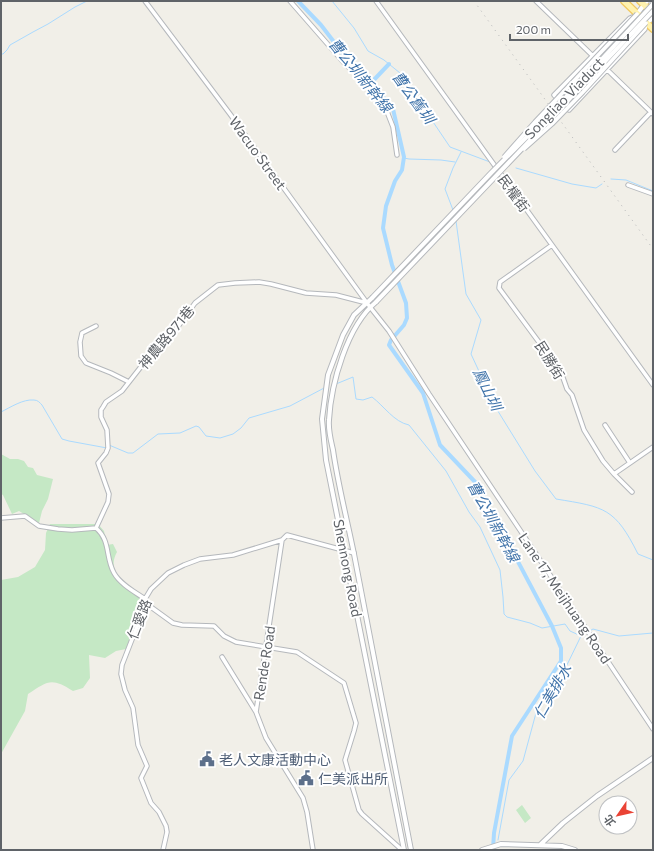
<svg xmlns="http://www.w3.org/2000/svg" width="654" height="851" viewBox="0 0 654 851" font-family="Commissioner,'Noto Sans TC',sans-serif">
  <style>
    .green { fill: #c5e8c5 }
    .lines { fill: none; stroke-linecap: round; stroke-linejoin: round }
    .stream { stroke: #aadaff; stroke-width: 1 }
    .canal { stroke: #aadaff; stroke-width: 4 }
    .minor-casing { stroke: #b5b8bc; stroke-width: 5.5 }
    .tertiary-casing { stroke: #b5b8bc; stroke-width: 6 }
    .primary-casing { stroke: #f2c960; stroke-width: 8 }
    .minor { stroke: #fff; stroke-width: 3.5 }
    .tertiary { stroke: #fff; stroke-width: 4 }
    .primary { stroke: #fff2af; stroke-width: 5.5 }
    .rail { stroke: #b6b7b8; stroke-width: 1; stroke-dasharray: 1 5; stroke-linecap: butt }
    .minor-bridge-casing { stroke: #b5b8bc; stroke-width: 5.5; stroke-linecap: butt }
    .tertiary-bridge-casing { stroke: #b5b8bc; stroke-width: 6; stroke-linecap: butt }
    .minor-bridge { stroke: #fff; stroke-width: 3.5 }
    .tertiary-bridge { stroke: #fff; stroke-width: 4 }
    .labels { text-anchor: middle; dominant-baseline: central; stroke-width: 4; stroke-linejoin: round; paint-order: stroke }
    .street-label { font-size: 14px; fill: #5f6368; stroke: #fff }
    .service-label { font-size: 14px; fill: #4e5e75; stroke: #fff; text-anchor: start }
    .water-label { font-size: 15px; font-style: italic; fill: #4174aa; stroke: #fff }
  </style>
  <rect width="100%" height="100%" fill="#f1efe8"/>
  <path class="green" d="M1,454L10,459H18L24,461L28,467L33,468L37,475L53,479L48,499L42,511L39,523L19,511L12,514L3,495L1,494Z
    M50,524H98L104,531L107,545L113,544L117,552C105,573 128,585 142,597L138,617L126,649L116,651L105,658L89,655L90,678L83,688L73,691C51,677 48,681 28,694L25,711L1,754V580L18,577L35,567L45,550L46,533Z
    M522,805L531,818L525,823L516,810Z"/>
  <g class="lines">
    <path class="stream" d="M332,1L354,28L368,51L384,60L400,73L450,147L490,162
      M1,54H3L7,50L10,45L33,32L48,24L75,7L87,1
      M404,158L409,159L441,160L455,162
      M516,168L572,184L596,188L602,184
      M611,179L626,180L653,191
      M453,210L445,189L453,168L461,152
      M456,221L466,294L481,320L471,354L496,408L535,471L556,499C605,507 615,508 638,554L653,560
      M336,384L353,377L356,399L363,400L372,397C384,406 394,422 409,425L446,471L469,512L480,527L500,570L503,597L504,614L507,617L530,623L542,628L565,624L570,631L581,636
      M1,412C11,407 23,399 34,400C38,400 40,403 42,405L62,439L69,441L107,448
      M109,445L128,453H133L158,434L180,433L196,426L199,427L206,436L220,438L233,434L241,428L249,418L290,406L326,387
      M498,840L509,780L523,761L536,713L564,671L581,636L593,629L619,636L653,633"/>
    <path class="canal" d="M298,1L321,25L357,72L379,92L393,109L404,157L402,170L395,181L386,206L383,228L392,265L406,303L407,318L404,325L391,340L389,345L423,393L440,445L477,484L552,626L561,648V661L512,736L494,833L493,849L494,850
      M370,84L389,64"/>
    <g class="minor-casing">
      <path id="minor" d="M145,1L230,114L370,307L389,331L429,394L653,729
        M290,1L345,64L376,92L386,109L393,127L397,155
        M376,1L653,385
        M536,1L653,114
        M635,16L630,18L554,95L565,108L569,110L645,29L646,23
        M615,150L651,112
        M628,185L653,194
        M552,245L500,282L499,288L561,372L567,389L572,395L584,430L603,461L614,474L632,492
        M96,326L82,333L80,342L81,356L86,363L111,373L129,382
        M605,425L630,463
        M614,474L653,447
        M1,518L25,516L39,526L58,529L72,530L96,528C111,541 105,557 114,573C120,584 135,592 145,599
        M96,528L108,502L109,494L98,463L106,453L108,448L107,430L101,417V410L103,407L106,402L122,391L147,359L170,334L177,328L195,303L218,285L235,283L259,282L271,284L306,293L336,295L367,303
        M144,602L173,623L182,625L214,626L224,636L236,642L297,652L344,683L356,723L354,731L345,760L359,810L362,814L402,850
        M222,657L256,712
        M163,850L167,832L166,826L159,812L151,803L141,778L147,766L138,745L133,708L125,690L121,674L122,665L138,624L145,599L151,589L168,573L184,565L200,559L233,555L282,540
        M313,850L307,812L303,798L266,738L256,712L282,540L287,535L354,553"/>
    </g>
    <g class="tertiary-casing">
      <path id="tertiary" d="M637,14L647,1
        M646,23L653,18
        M372,298L354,315L343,335L328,375L322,419L326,460L404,850
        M376,302C347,326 331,384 329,420C328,430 331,441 333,450C338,485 347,519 354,554C373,652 392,751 411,850
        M541,844L563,823L597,796L653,758
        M482,850L501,844L562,846L575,850"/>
    </g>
    <g class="primary-casing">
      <path id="primary" d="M624,1L653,29
        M640,1L653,13"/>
    </g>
    <use href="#minor" class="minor"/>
    <use href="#tertiary" class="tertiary"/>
    <use href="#primary" class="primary"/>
    <path class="rail" d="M474,1L653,249"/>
    <g class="minor-bridge-casing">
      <path id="minor-bridge" d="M524,149L552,124L583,92L646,23
        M504,157L535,122L637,14"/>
    </g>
    <g class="tertiary-bridge-casing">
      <path id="tertiary-bridge" d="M372,298L491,173L575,88L653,4
        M376,302L653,11"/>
    </g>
    <use href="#minor-bridge" class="minor-bridge"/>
    <use href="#tertiary-bridge" class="tertiary-bridge"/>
  </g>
  <defs>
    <g id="civic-bare" transform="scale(1.2)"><path d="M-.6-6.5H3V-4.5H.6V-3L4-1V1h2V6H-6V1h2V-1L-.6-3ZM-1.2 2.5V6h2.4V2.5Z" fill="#5c6f8a" stroke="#fff" stroke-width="2.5" paint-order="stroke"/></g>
  </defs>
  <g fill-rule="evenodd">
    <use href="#civic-bare" x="207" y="759"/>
    <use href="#civic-bare" x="306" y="778"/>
  </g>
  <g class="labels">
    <g class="street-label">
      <text transform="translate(564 98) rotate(-46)">Songliao Viaduct</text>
      <text transform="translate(258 153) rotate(54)">Wacuo Street</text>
      <text transform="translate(514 193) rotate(54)">民權街</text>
      <text transform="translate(166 337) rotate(-50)">神農路971巷</text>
      <text transform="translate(550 360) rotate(58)">民勝街</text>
      <text transform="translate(348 568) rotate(79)">Shennong Road</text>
      <text transform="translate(565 598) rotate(56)">Lane 17, Meijhuang Road</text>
      <text transform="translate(139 619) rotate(-69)">仁愛路</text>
      <text transform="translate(264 663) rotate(-81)">Rende Road</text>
    </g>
    <g class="service-label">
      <text x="219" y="759">老人文康活動中心</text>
      <text x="318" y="778">仁美派出所</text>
    </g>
    <g class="water-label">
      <text transform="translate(361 75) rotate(51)">曹公圳新幹線</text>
      <text transform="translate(414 97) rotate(54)">曹公舊圳</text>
      <text transform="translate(488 389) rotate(64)">鳳山圳</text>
      <text transform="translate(494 521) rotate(61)">曹公圳新幹線</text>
      <text transform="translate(552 691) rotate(-60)">仁美排水</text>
    </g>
  </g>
  <rect width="654" height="851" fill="none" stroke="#5f6368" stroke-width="4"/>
  <g transform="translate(618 815) rotate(236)"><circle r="19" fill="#ffffff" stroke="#bfc1c3"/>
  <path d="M0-3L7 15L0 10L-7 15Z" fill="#ea4335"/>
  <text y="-6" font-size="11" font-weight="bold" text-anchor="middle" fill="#5f6368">北</text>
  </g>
  <path d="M510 34v6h118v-6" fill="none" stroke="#5f6368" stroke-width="2"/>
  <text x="516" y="34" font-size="12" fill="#5f6368" stroke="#ffffff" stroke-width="3" paint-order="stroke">200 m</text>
</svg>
